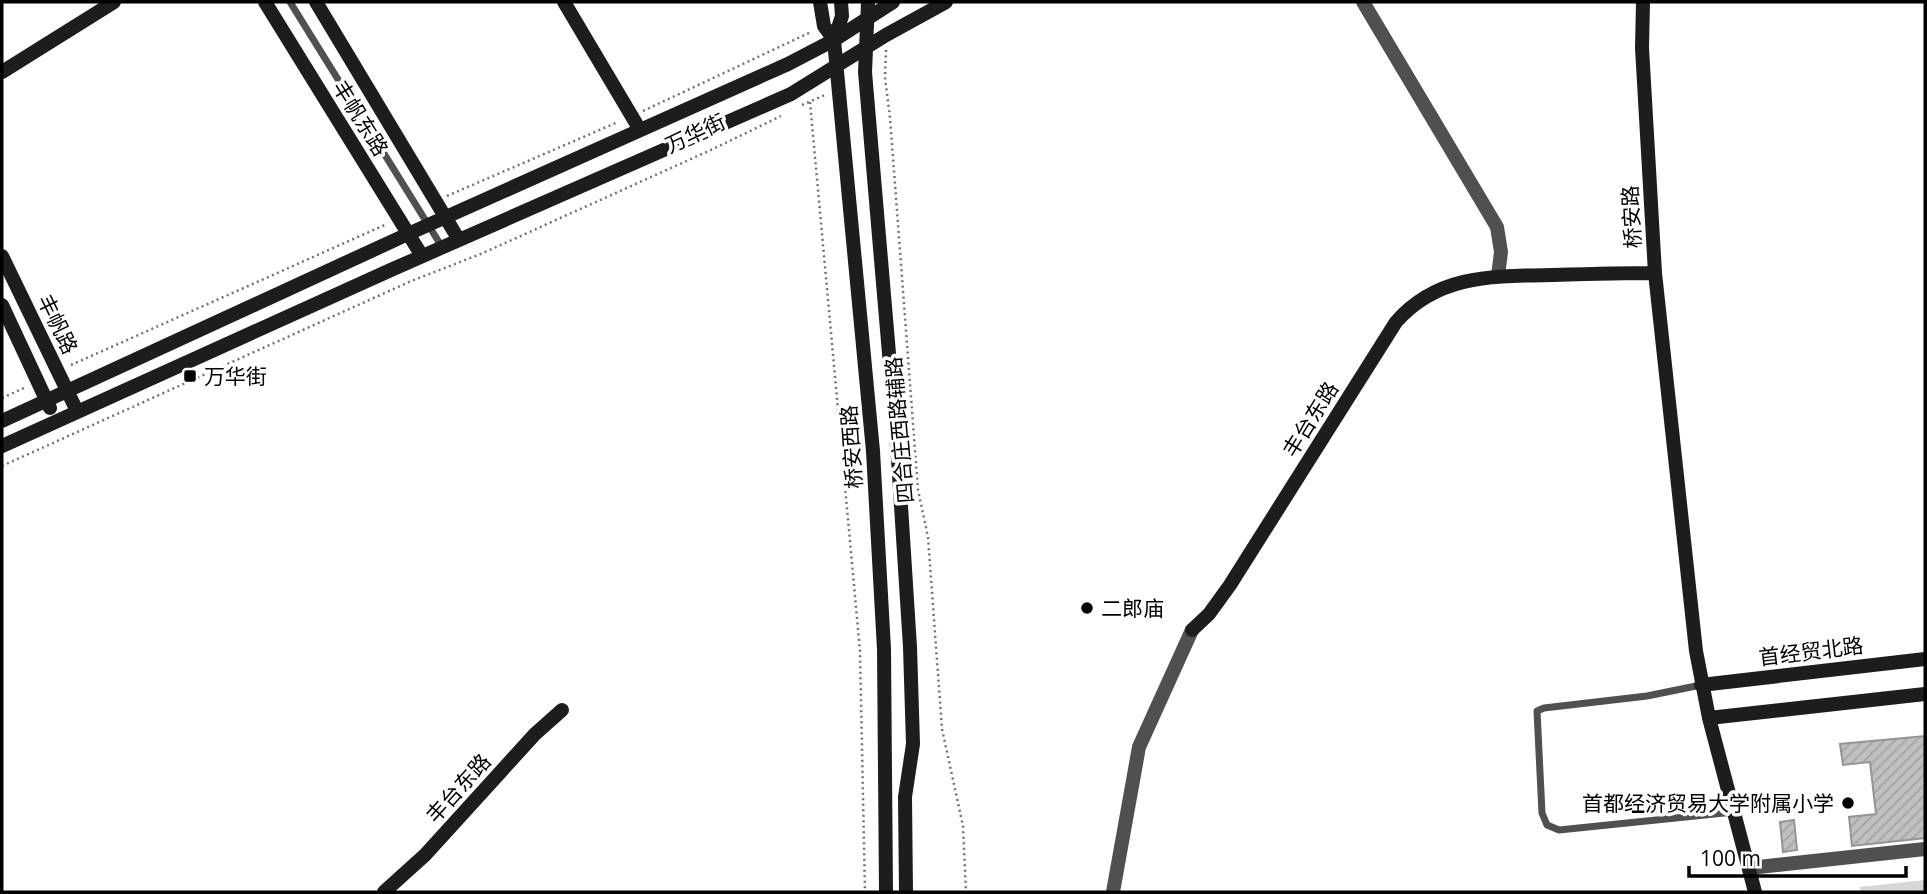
<svg xmlns="http://www.w3.org/2000/svg" width="1927" height="894" viewBox="0 0 1927 894" font-family="'Open Sans','Noto Sans SC',sans-serif">
  <style>
    .pitch { fill: #d7d7d7 }
    .building { fill: url(#building-hatch); stroke: #949494; stroke-width: 2 }
    .lines { fill: none; stroke-linecap: round; stroke-linejoin: round }
    .path { stroke: #727272; stroke-width: 2.5; stroke-dasharray: 2 3.5; stroke-linecap: butt }
    .lane { stroke: #505050; stroke-width: 7 }
    .street { stroke: #505050; stroke-width: 14 }
    .secondary { stroke: #1d1d1d; stroke-width: 14 }
    .poi-dot { fill: #000; stroke: #fff; stroke-width: 2.5 }
    .labels { text-anchor: middle; dominant-baseline: central; stroke-width: 7; stroke-linejoin: round; paint-order: stroke }
    .street-label { font-size: 21px; fill: #000; stroke: #fff }
    .poi-label { font-size: 21px; fill: #000; stroke: #fff; text-anchor: start }
  </style>
  <defs>
    <pattern id="building-hatch" width="6" height="6" patternUnits="userSpaceOnUse" patternTransform="scale(1.75)"><rect width="6" height="6" fill="#c0c0c0"/><path d="M-1 1l2-2M0 6l6-6M5 7l2-2" fill="none" stroke="#a3a3a3"/></pattern>
  </defs>
  <rect width="100%" height="100%" fill="#fff"/>
  <path class="pitch" d="M1925,880V892H1861L1860,887Z"/>
  <path class="building" d="M1925,736V838L1852,846L1849,817L1876,814L1870,762L1843,765L1840,744Z
    M1794,820L1797,850L1783,852L1780,822Z"/>
  <g class="lines">
    <path class="path" d="M886,50L885,77L890,118L918,490L928,537L942,729L963,826L966,892
      M810,102L860,651L865,892
      M802,105L825,95
      M643,111L811,32
      M447,196L618,122
      M71,365L387,224
      M2,398L24,388
      M2,466L409,282L483,253L713,149L781,116"/>
    <path class="lane" d="M290,2L442,247
      M1701,685L1647,696L1544,708L1537,711L1542,813L1547,825L1559,830L1734,812"/>
    <path class="street" d="M1363,2L1497,227L1501,252L1498,276
      M1749,868L1925,849
      M1113,892L1139,747L1192,630"/>
    <path class="secondary" d="M265,2L422,256
      M316,2L459,240
      M564,2L640,130
      M820,2L824,26L834,40
      M841,2L842,16L834,40L873,451L884,649L886,892
      M868,2L865,72L898,459L910,647L913,744L905,797L906,892
      M2,72L114,2
      M2,256L77,411
      M1655,273L1696,651L1709,718L1755,892
      M2,305L50,408
      M2,421L408,234L788,64L834,40L893,2
      M2,446L393,269L791,94L886,35L946,2
      M1192,630L1209,614L1230,585L1396,322C1438,274 1494,276 1553,275C1587,274 1621,273 1655,273L1642,48L1643,2
      M1701,685L1925,659
      M1709,718L1925,694
      M384,892L425,855L535,734L562,710"/>
  </g>
  <g class="poi-dot">
    <rect x="183" y="369" width="14" height="14" rx="3.5"/>
    <circle cx="1087" cy="608" r="7"/>
    <circle cx="1848" cy="803" r="7"/>
  </g>
  <g class="labels">
    <g class="street-label">
      <text transform="translate(361 118) rotate(58)">丰帆东路</text>
      <text transform="translate(695 133) rotate(-25)">万华街</text>
      <text transform="translate(1631 217) rotate(-93)">桥安路</text>
      <text transform="translate(58 324) rotate(64)">丰帆路</text>
      <text transform="translate(1310 419) rotate(-58)">丰台东路</text>
      <text transform="translate(899 430) rotate(-95)">四合庄西路辅路</text>
      <text transform="translate(851 447) rotate(-94)">桥安西路</text>
      <text transform="translate(1811 651) rotate(-7)">首经贸北路</text>
      <text transform="translate(458 788) rotate(-48)">丰台东路</text>
    </g>
    <g class="poi-label">
      <text x="204" y="376">万华街</text>
      <text x="1101" y="608">二郎庙</text>
      <text x="1834" y="803" text-anchor="end">首都经济贸易大学附属小学</text>
    </g>
  </g>
  <rect width="1927" height="894" fill="none" stroke="#000000" stroke-width="7"/>
  <path d="M1689 866v10h217v-10" fill="none" stroke="#000000" stroke-width="3.5"/>
  <text x="1700" y="866" font-size="21" fill="#000000" stroke="#ffffff" stroke-width="5" paint-order="stroke">100 m</text>
</svg>
